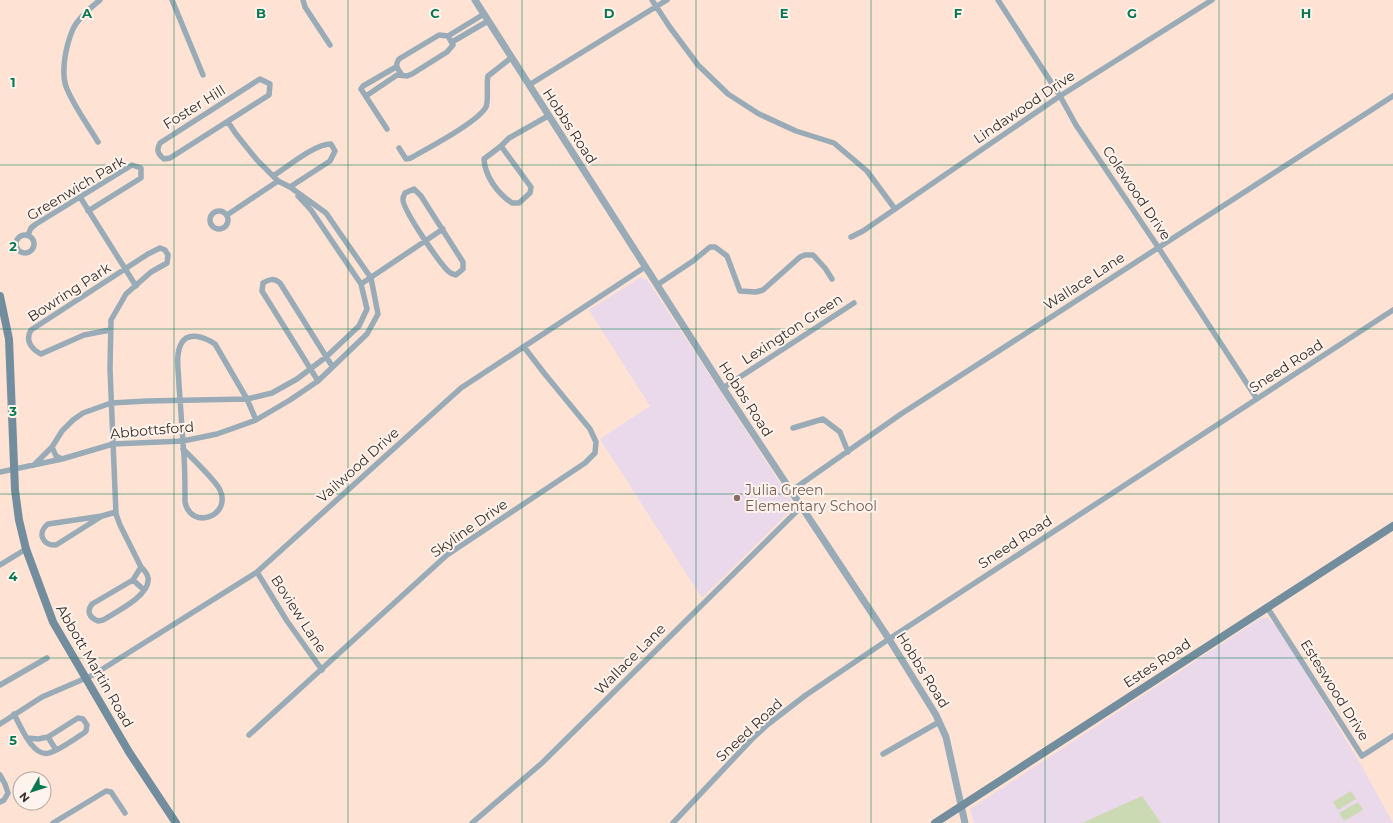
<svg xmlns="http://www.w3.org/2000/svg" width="1393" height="823" viewBox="0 0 1393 823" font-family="Montserrat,sans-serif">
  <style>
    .education { fill: #e9d9eb }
    .green { fill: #ccdab4 }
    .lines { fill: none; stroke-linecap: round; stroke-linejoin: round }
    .minor { stroke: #99abb7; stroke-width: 5.5 }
    .tertiary { stroke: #99abb7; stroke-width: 7 }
    .secondary { stroke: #728d9e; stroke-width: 8 }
    .grid { fill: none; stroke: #097852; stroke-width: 1; stroke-opacity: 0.55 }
    .education-dot { fill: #8d6e63; stroke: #fff4ed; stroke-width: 1.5 }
    .labels { text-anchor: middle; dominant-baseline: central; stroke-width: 4; stroke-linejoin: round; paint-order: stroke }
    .street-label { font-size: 14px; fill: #382e28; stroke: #fff4ed }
    .education-label { font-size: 14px; fill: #785e54; stroke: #fff4ed; text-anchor: start }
    .grid-label { font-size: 13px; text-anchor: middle; font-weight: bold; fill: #097852; stroke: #fff4ed; stroke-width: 4; stroke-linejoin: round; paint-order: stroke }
  </style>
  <rect width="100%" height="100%" fill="#fee3d4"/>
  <path class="education" d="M641,277L648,281L795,506L702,598L600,439L650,406L589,310Z
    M1261,618H1268L1275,625L1292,650L1361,765L1393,823H974L970,809Z"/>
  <path class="green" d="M1351,791L1356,799L1338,810L1333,802Z
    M1142,796L1161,823H1082Z
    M1358,802L1363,810L1344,821L1339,813Z"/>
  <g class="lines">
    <path class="minor" d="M172,0L203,75
      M303,0L305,7L330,45
      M652,0L669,26L698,65L728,94L759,114L796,131L834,143L867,171L895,209
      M998,0L1060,96L1076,125L1158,247L1257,399
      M448,36L484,14
      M452,42L488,21
      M260,79L270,84L269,95L170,158L164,159C158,154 156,150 160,143Z
      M529,85L667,0
      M366,96L397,75L407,76L412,74L447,52L453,45L448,36L439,35L399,59C394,66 398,69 402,75
      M387,129L361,89L363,86L396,67
      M98,142C88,125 75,108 67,89C60,73 66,45 73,29C78,18 90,8 100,0
      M501,146L484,159C485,176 497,193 512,203H519L530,193L531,187L501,146L509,138L548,116
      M399,148L406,159L411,158C428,148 478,122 486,107C489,100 486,84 488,76L511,58
      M273,176C286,168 316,143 331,144L335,151L330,161L290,187
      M414,189L421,196L463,262V269L456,275C452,274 450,273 448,271C439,262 402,209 403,199C403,197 404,195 405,193Z
      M80,197L136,286
      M210 220a9 9 0 1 1 18 0a9 9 0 1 1-18 0Z
      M227,215L278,181
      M28,235L31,228L36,224L132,165L141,168V178L88,211
      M16 244a9 9 0 1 1 18 0a9 9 0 1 1-18 0Z
      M851,237L863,231L1060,96L1212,0
      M361,284L443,229
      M657,285L693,261L710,247H715L727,256L740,291L756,292L763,290L800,257L805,255H813L825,268L832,279
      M110,330L84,335L41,354C31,349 25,340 31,330L148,254L160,248L165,250L168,255L167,263L151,272L126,294L111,320L110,369L116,514L120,525L141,567C144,570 148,574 148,578C151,595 116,612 103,620L98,621C90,618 86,612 92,604L133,580L141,567
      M318,381L262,291L263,283C270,279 274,278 280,283L332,366
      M723,388L854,303
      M793,428L823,419L840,432L848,452
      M183,449C192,458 216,481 220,490C232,516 191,531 185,502C185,486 185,471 184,456C182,433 181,409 179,386C179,373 175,356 181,344C188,330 206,338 215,344L247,399L256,420
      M62,459L56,456L52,447L62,431L73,420L83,413L111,403L147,401L247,399L272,393L297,379L326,357L359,326L367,309L361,284L311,210L298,196
      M34,465L52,447
      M0,472L62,459L113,444L183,441L217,434L256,420L290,400L318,381L367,334L378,314L371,278L326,213L290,187L278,181L257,160L236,134L228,122
      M791,491L901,414L1393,96
      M102,516L56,545C42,546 37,532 48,524L102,516L116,512
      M0,565L26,549
      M257,572L287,621L322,670
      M133,580L144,590
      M1267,607L1362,756L1393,736
      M0,685L47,658
      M14,714C20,725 33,758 49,753C60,750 74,739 84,733L86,731L87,725L83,719L78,718L48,737L38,739L28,738
      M0,724L42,697L93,675L257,572L461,388L645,267
      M249,735L447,555L585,463L595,453L596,442L590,429L544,373L524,347
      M48,737L56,750
      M883,754L939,722
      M0,775L5,784L8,793L4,800L0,802
      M53,823L106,791L111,792L125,813
      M472,823L542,763L801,507
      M673,823L751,740L767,725L806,695L889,639L1393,310"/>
    <path class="tertiary" d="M475,0L723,388L889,639L936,715L946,737L965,823"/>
    <path class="secondary" d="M0,296L9,339L15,490L19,520L26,549L53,622L129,752L176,823
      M935,823L1393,526"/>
  </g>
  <path class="grid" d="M174,0V823M348,0V823M522,0V823M696,0V823M871,0V823M1045,0V823M1219,0V823M0,165H1393M0,329H1393M0,494H1393M0,658H1393"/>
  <circle class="education-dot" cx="737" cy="498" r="4"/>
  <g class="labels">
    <g class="street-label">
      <text transform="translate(194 107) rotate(-32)">Foster Hill</text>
      <text transform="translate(1024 107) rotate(-34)">Lindawood Drive</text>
      <text transform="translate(570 126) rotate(57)">Hobbs Road</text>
      <text transform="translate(76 188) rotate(-31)">Greenwich Park</text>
      <text transform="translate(1137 193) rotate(56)">Colewood Drive</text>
      <text transform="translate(1084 281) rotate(-33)">Wallace Lane</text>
      <text transform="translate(69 292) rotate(-33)">Bowring Park</text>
      <text transform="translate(792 329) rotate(-33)">Lexington Green</text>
      <text transform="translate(1286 366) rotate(-33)">Sneed Road</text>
      <text transform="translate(746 399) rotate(57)">Hobbs Road</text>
      <text transform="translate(152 430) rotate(-5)">Abbottsford</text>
      <text transform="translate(358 465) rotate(-42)">Vailwood Drive</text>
      <text transform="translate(469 528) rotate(-35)">Skyline Drive</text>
      <text transform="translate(1015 542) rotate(-33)">Sneed Road</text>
      <text transform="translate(299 614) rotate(57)">Boview Lane</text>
      <text transform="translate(630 659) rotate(-45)">Wallace Lane</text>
      <text transform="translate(1157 663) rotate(-33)">Estes Road</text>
      <text transform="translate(95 666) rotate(60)">Abbott Martin Road</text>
      <text transform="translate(923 670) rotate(58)">Hobbs Road</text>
      <text transform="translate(1335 690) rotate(58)">Esteswood Drive</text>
      <text transform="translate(749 730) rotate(-43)">Sneed Road</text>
    </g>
    <g class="education-label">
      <text x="745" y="490">Julia Green<tspan x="745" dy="16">Elementary School</tspan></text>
    </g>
  </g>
  <g class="grid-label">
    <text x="87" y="18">A</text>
    <text x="261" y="18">B</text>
    <text x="435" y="18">C</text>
    <text x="609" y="18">D</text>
    <text x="784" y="18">E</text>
    <text x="958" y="18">F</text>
    <text x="1132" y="18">G</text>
    <text x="1306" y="18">H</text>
    <text x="13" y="87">1</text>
    <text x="13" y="251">2</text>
    <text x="13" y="416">3</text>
    <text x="13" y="581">4</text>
    <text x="13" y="745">5</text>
  </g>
  <g transform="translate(32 791) rotate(231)"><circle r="19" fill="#fff4ed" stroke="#afa59e"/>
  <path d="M0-3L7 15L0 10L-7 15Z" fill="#097852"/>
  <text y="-6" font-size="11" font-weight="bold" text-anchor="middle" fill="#382e28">N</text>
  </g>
</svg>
